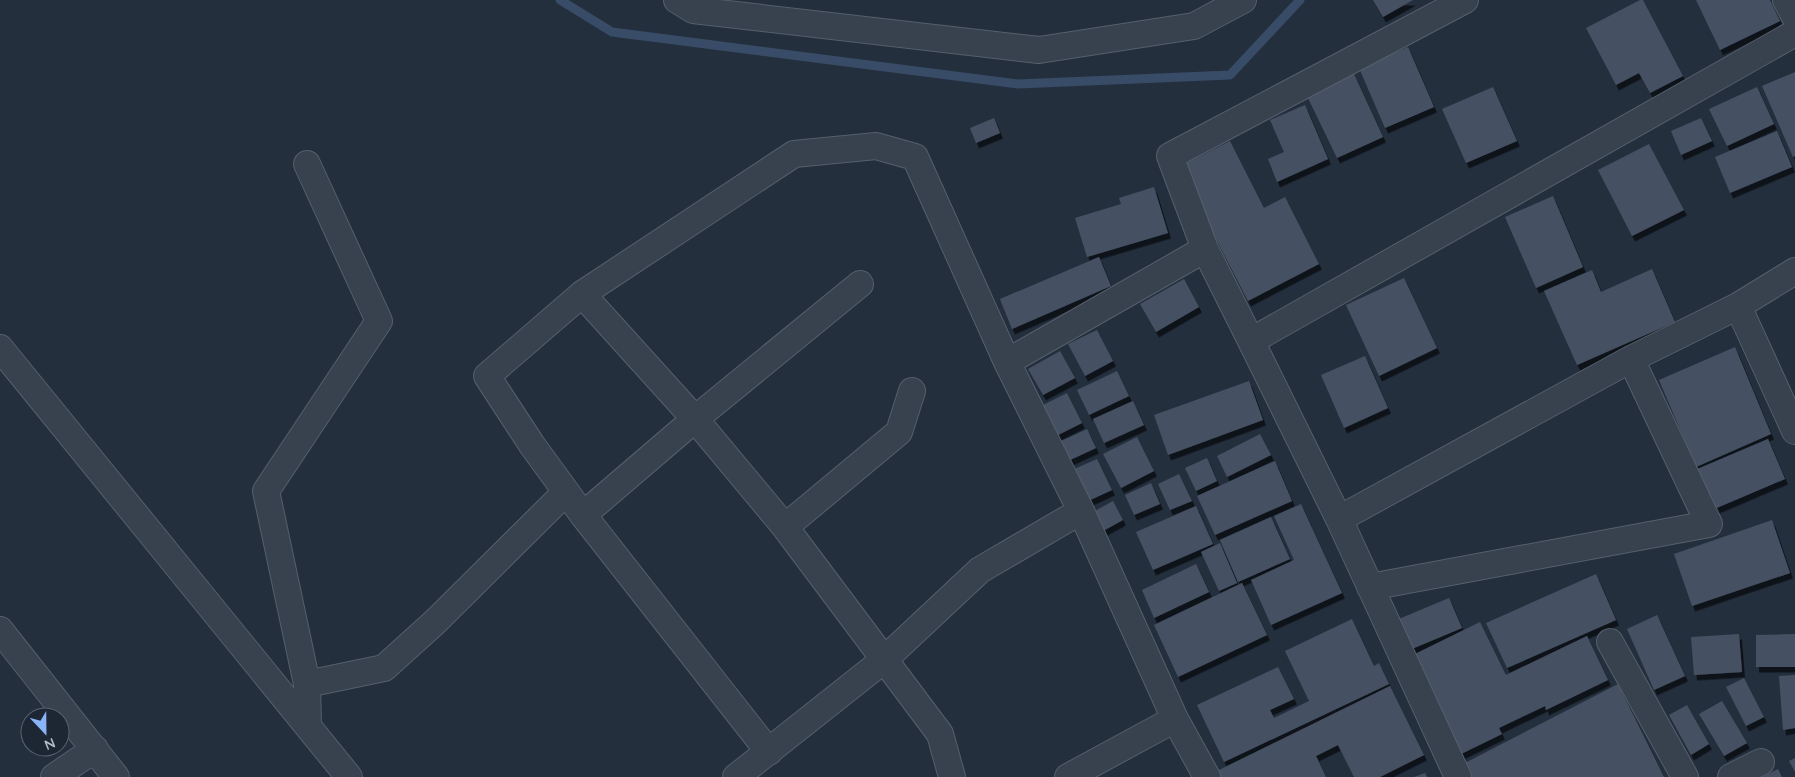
<svg xmlns="http://www.w3.org/2000/svg" width="1795" height="777" viewBox="0 0 1795 777" font-family="Quicksand,sans-serif">
  <style>
    .lines { fill: none; stroke-linecap: round; stroke-linejoin: round }
    .stream { stroke: #394c67; stroke-width: 9 }
    .building { fill: #455162; filter: url(#shadow) }
    .street-casing { stroke: #565f6c; stroke-width: 28 }
    .street { stroke: #38414e; stroke-width: 26 }
  </style>
  <defs>
    <filter id="shadow"><feDropShadow dx="3" dy="5.5" stdDeviation="0" flood-color="#0009"/></filter>
  </defs>
  <rect width="100%" height="100%" fill="#242f3e"/>
  <g class="lines">
    <path class="stream" d="M560,0L612,32L1018,84L1230,75L1300,0"/>
  </g>
  <path class="building" d="M1373,0H1413L1383,17Z
    M1640,0H1643L1683,76L1650,93L1639,73L1616,85L1586,28Z
    M1696,0H1770L1780,21L1720,50Z
    M1408,47L1434,107L1385,128L1359,68Z
    M1795,72V156L1793,157L1762,86Z
    M1354,74L1383,137L1337,158L1307,96Z
    M1493,87L1517,141L1466,163L1442,109Z
    M1757,87L1774,124L1727,146L1709,109Z
    M1305,105L1328,159L1277,182L1268,159L1284,152L1270,120Z
    M994,118L1000,133L976,143L970,128Z
    M1701,118L1712,141L1681,155L1671,131Z
    M1777,131L1792,167L1730,193L1715,157Z
    M1230,141L1264,208L1285,197L1319,264L1248,301L1179,167Z
    M1649,144L1684,210L1632,236L1598,170Z
    M1154,187L1168,233L1087,257L1075,218L1121,204L1119,198Z
    M1553,196L1583,267L1536,288L1505,217Z
    M1099,257L1111,286L1012,329L1000,299Z
    M1652,269L1675,322L1577,365L1544,291L1592,270L1601,292Z
    M1404,278L1437,348L1379,376L1346,305Z
    M1184,279L1199,307L1156,332L1140,304Z
    M1097,330L1113,361L1085,376L1068,344Z
    M1735,347L1771,434L1696,467L1659,380Z
    M1060,351L1075,378L1043,395L1028,369Z
    M1365,356L1388,408L1344,428L1321,375Z
    M1117,371L1129,396L1089,415L1077,390Z
    M1249,381L1263,420L1168,455L1154,415Z
    M1067,393L1082,423L1056,436L1041,406Z
    M1133,401L1144,425L1104,443L1093,419Z
    M1087,429L1096,448L1068,461L1059,442Z
    M1260,434L1271,455L1227,477L1217,456Z
    M1137,437L1154,471L1121,488L1103,454Z
    M1768,439L1785,479L1712,510L1695,470Z
    M1207,458L1217,481L1196,491L1185,468Z
    M1097,459L1112,490L1086,502L1072,470Z
    M1275,461L1292,501L1215,535L1197,496Z
    M1179,474L1192,501L1170,510L1158,484Z
    M1151,483L1160,504L1134,515L1125,495Z
    M1113,501L1123,520L1103,531L1093,512Z
    M1301,504L1342,593L1271,625L1251,580L1294,560L1274,516Z
    M1196,506L1213,544L1153,570L1136,532Z
    M1271,517L1290,559L1238,582L1220,540Z
    M1772,520L1790,573L1692,606L1674,554Z
    M1220,543L1237,583L1219,591L1201,552Z
    M1196,564L1209,592L1154,618L1142,590Z
    M1596,574L1616,620L1507,668L1486,623Z
    M1242,583L1267,635L1178,677L1154,625Z
    M1449,598L1462,628L1407,651L1394,621Z
    M1657,615L1685,676L1654,690L1627,629Z
    M1352,619L1374,666L1379,663L1389,684L1224,762L1197,705L1278,667L1294,699L1270,710L1274,718L1309,701L1285,651Z
    M1480,622L1506,675L1587,636L1608,680L1546,710L1545,706L1499,728L1502,734L1457,756L1409,657Z
    M1739,634L1742,672L1694,675L1691,637Z
    M1795,634V667H1756V635Z
    M1795,675V728L1783,730L1779,676Z
    M1744,678L1764,717L1746,726L1726,687Z
    M1618,684L1664,777H1470L1463,764Z
    M1390,686L1424,755L1380,777H1354L1338,745L1316,756L1326,777H1220L1217,771Z
    M1722,701L1747,743L1724,756L1699,714Z
    M1687,705L1709,744L1691,755L1669,715Z
    M1795,758V772L1789,761Z
    M1778,769L1782,777H1762Z
    M1425,773L1427,777H1414Z"/>
  <g class="lines">
    <g class="street-casing">
      <path id="street" d="M677,0L693,10L1039,50L1194,26L1243,0
        M1786,0L1795,17
        M307,164L379,321L266,491L307,684L308,726
        M582,294L695,419L785,527L940,734L952,777
        M1738,306L1795,431
        M1251,341L1205,249L1170,156L1465,0
        M0,348L349,777
        M1007,362L1205,249
        M583,515L695,419L860,284
        M1339,519L1631,359L1738,306L1795,271
        M785,527L899,432L912,391
        M1370,587L1709,524L1631,359
        M0,630L116,777
        M1610,642L1685,777
        M307,684L384,668L435,622L566,492
        M769,752L583,515L532,445L487,376L582,294L794,154L876,146L915,157L1007,362L1081,511L1175,719L1207,777
        M54,777L95,749
        M736,777L885,659L980,570L1081,511
        M1068,777L1175,719
        M1458,777L1339,519L1251,341L1795,33
        M1731,777L1761,762"/>
    </g>
    <use href="#street" class="street"/>
  </g>
  <g transform="translate(45 732) rotate(158)"><circle r="24" fill="#1d2633" stroke="#59626f"/>
  <path d="M0-4L9 19L0 12L-9 19Z" fill="#8ab4f8"/>
  <text y="-8" font-size="14" font-weight="bold" text-anchor="middle" fill="#b4bcc9">N</text>
  </g>
</svg>
